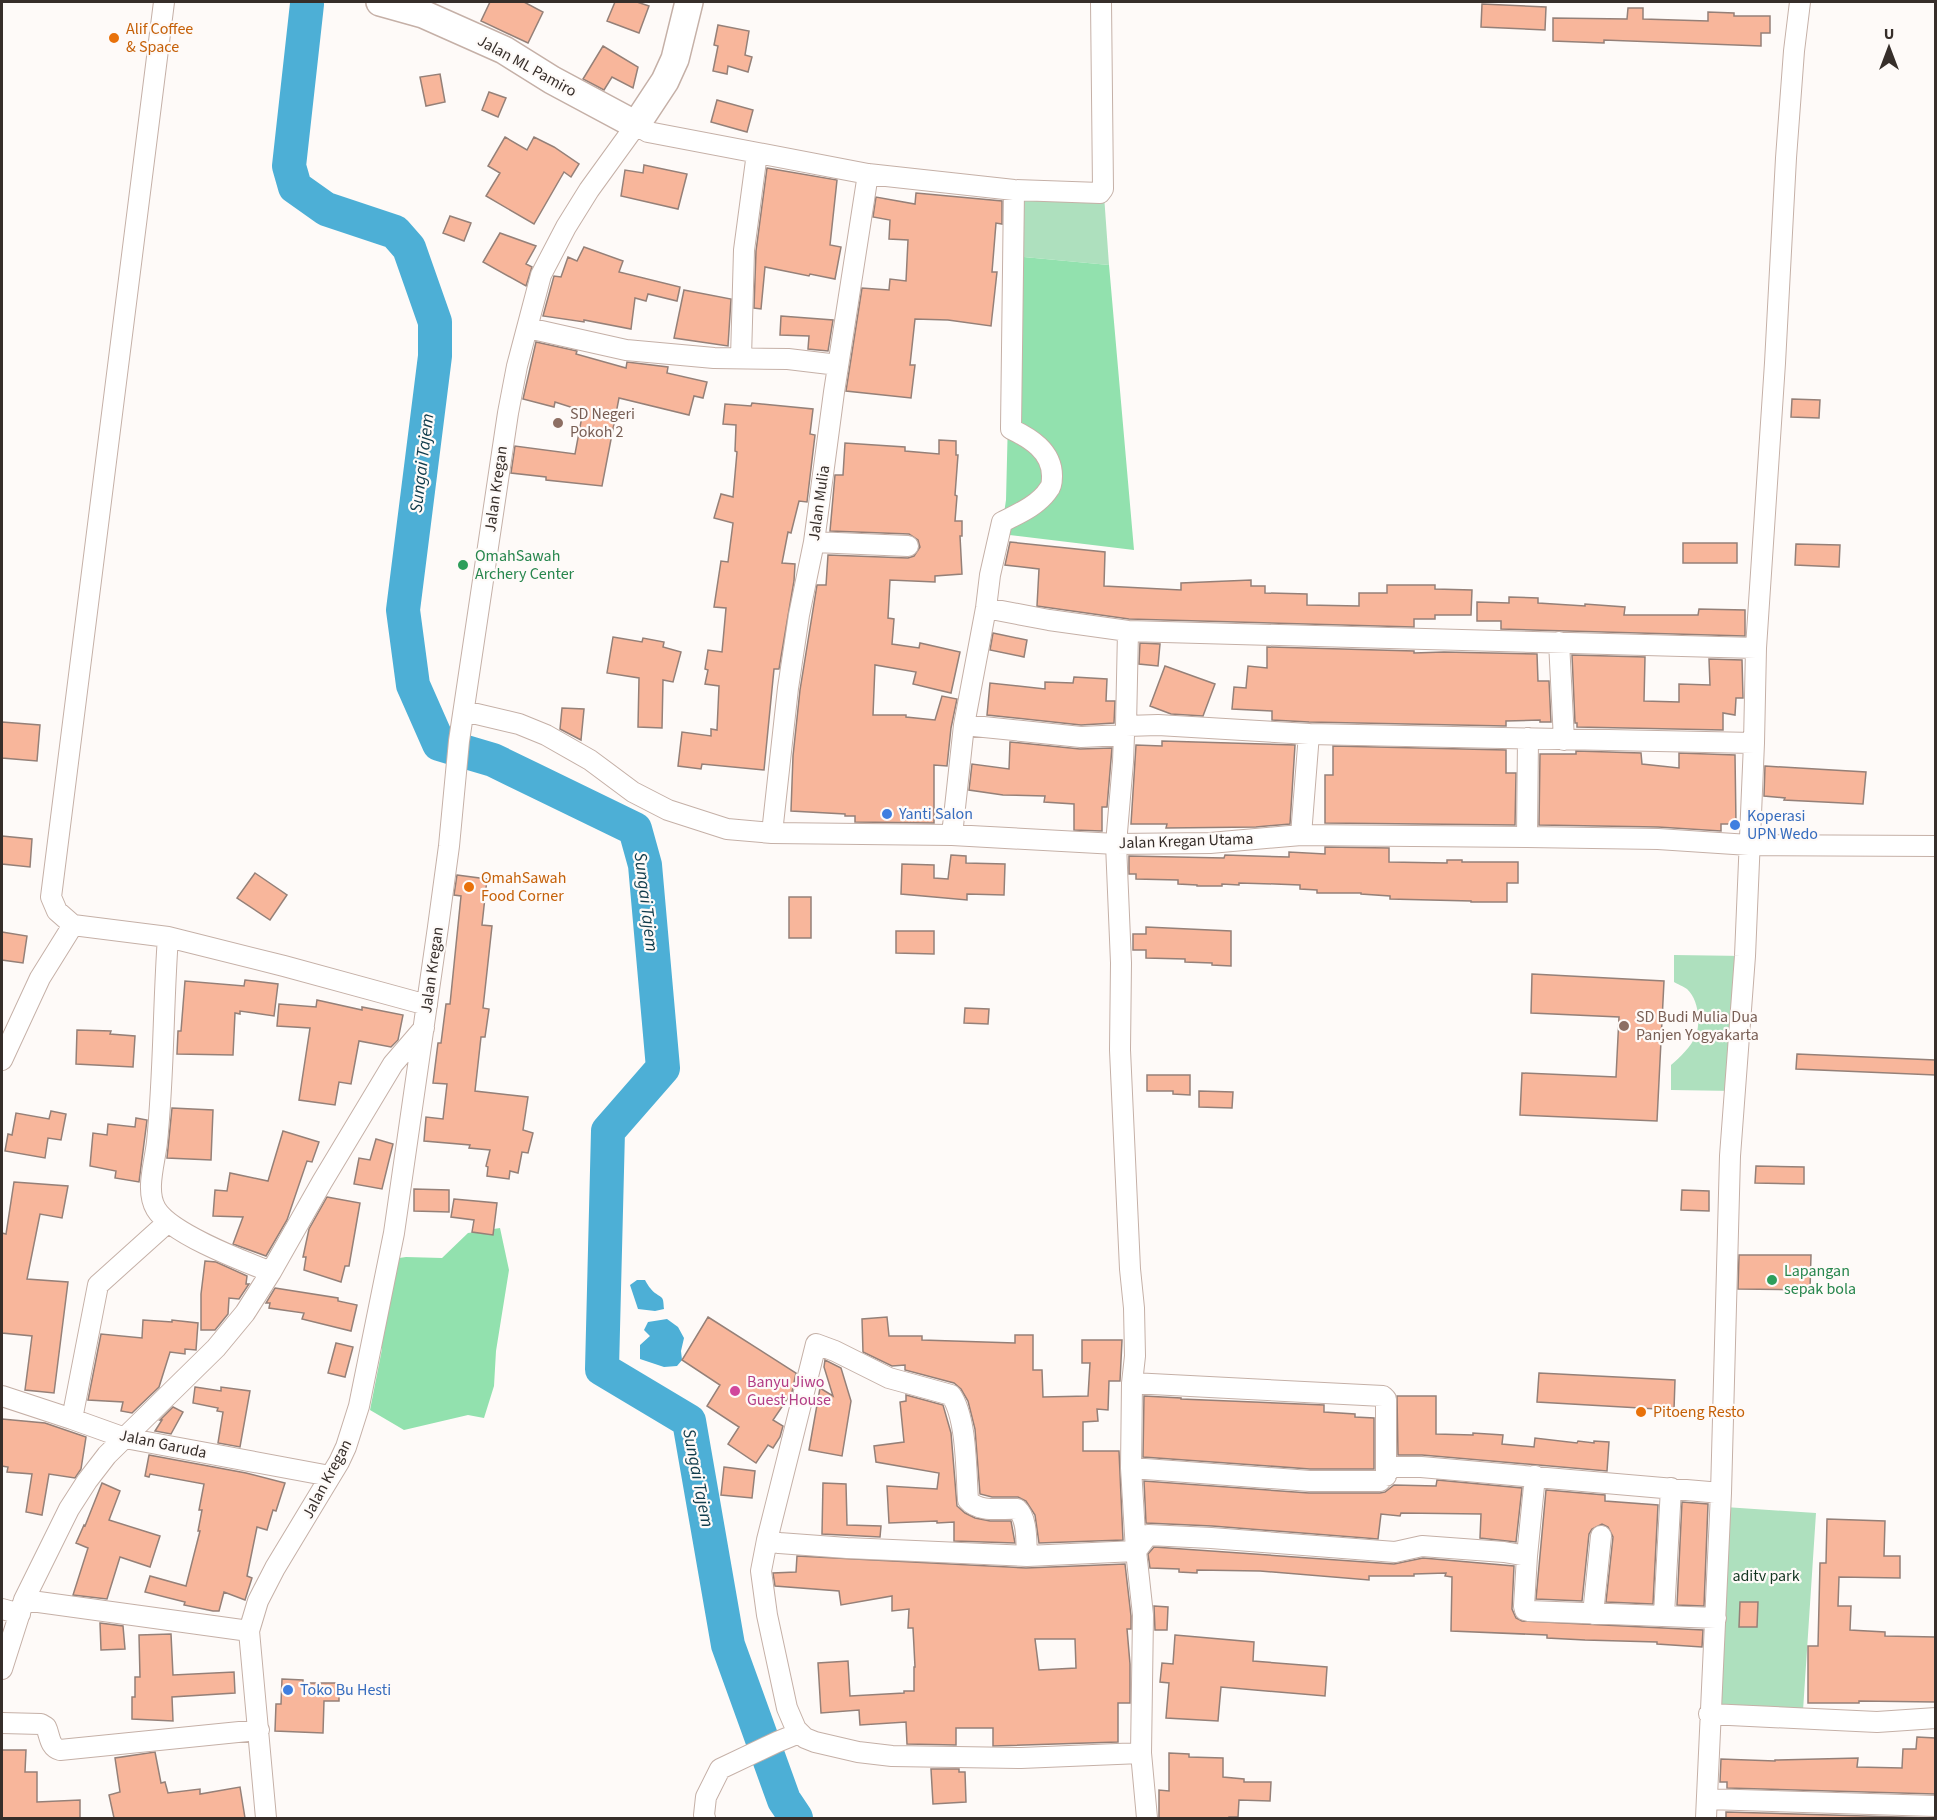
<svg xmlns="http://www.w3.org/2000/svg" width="1937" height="1820" viewBox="0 0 1937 1820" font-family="'Source Sans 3',sans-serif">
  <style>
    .green { fill: #aee0be }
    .forest { fill: #92e1ae }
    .water { fill: #4dafd6 }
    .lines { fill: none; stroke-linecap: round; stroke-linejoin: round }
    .river { stroke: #4dafd6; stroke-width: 34 }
    .building { fill: #f8b69b; stroke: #958078; stroke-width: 1.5; fill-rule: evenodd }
    .street-casing { stroke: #c5b0a7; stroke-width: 22 }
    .secondary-casing { stroke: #c5b0a7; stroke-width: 30 }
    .street { stroke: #fff; stroke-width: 20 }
    .secondary { stroke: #fff; stroke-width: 27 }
    .food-dot { fill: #e8710a; stroke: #fefaf8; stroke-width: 2 }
    .education-dot { fill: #8d6e63; stroke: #fefaf8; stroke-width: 2 }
    .leisure-dot { fill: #2e9e5b; stroke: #fefaf8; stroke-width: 2 }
    .shop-dot { fill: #3f7fe0; stroke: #fefaf8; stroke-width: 2 }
    .hotel-dot { fill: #d1479c; stroke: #fefaf8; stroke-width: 2 }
    .labels { text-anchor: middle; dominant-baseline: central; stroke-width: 4.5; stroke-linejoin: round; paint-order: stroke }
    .food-label { font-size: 16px; fill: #c56008; stroke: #fefaf8; text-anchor: start }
    .street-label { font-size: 16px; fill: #362e2a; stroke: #fefaf8 }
    .education-label { font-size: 16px; fill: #785e54; stroke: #fefaf8; text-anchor: start }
    .leisure-label { font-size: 16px; fill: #27864d; stroke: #fefaf8; text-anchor: start }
    .shop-label { font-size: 16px; fill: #366cbe; stroke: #fefaf8; text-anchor: start }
    .hotel-label { font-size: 16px; fill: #b23c85; stroke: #fefaf8; text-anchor: start }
    .park-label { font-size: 16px; fill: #133521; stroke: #fefaf8 }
    .water-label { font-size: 18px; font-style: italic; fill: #103c4c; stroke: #fefaf8 }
  </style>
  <rect width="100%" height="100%" fill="#fefaf8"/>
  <path class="green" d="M1013,193L1104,195L1109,265L1012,256Z
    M1674,955L1745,956L1735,1091L1671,1090V1065C1680,1057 1691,1047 1696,1035C1701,1021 1698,999 1687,989C1683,986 1677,984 1674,982Z
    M1725,1507L1816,1513L1802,1726L1711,1720Z"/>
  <path class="forest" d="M1012,256L1109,265L1134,550L1001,534L1006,500Z
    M500,1228L509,1270L496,1351L494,1386L484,1418L468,1415L404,1430L370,1410L382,1349V1321L392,1259L406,1257L442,1258L468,1233Z"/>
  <path class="water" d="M637,1280H645C647,1284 651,1290 655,1293C664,1299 663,1297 664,1309L655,1311L638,1309L630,1285Z
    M667,1319L678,1327L684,1338L681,1351L682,1360L677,1366L664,1367L640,1359V1345L650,1336L644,1330L648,1322Z"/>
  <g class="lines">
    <path class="river" d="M307,4L289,166L295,187L326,209L395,232L409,248L435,322V356L403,610L413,685L439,744L493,760L635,829L645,865L663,1068L608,1131L602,1369L689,1421L728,1645L784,1800L796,1818"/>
  </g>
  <path class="building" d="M490,2H524L543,12L528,43L481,21Z
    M615,2H637L649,6L639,33L607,21Z
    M1482,4L1546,7L1545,30L1481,27Z
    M1628,8H1643V19L1708,21V12L1734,13V16H1770V33H1761V46L1604,40V43L1553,41V18L1627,19Z
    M718,25L749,31L745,55L752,57L748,72L728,66L727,74L713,71L718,46L714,45Z
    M603,46L638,67L633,88L612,77L604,90L583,79Z
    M440,74L445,102L426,106L420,77Z
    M489,92L506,98L498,117L482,110Z
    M717,100L753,110L747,132L711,122Z
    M505,137L527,150L534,137L554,147L579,164L571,177L564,172L534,224L486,196L500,173L488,166Z
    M644,165L687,174L678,209L621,196L625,170L643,173Z
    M767,168L837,180L830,245L841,247L835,279L810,274L809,276L765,267L761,309L754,308L756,251Z
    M916,193L1002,201V224L996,223L992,272H997L991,326L948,320L915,319L910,365H915L911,398L846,391L862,288L889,290L890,279L906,281L908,240L889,239L890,220L873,217L876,197L915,204Z
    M450,216L471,223L464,241L443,233Z
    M500,233L536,246L526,264L532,267L526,286L483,262Z
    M584,247L623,261L619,272L680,287L677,301L648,294L646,301L635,298L631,329L584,320V322L543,316L554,276L561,277L568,257L577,261Z
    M684,290L731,299L728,346L674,338Z
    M781,316L833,320L828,351L808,349L809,336L780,335Z
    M536,342L577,351L576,354L626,368L627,362L668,367L667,373L707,382L703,398L694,396L689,415L619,398L602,486L546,480V477L511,473L515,446L575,454L583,411L555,402L554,407L523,399Z
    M1792,399L1820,400L1819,418L1791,417Z
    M752,403L813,409L810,434L815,435L807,502L799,501L791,533L788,532L782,563L795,564L794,581L779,669H774L764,770L702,764L701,769L678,766L682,732L711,736V729L717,730L719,686L705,684L708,670L705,669L708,650L722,652L726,608L714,607L721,561L728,562L733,523L714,518L721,494L733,497L737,452L735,451L736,425L723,424L725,404L751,406Z
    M939,440L956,441V455H958L955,495L957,496L955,521H962V536H960L962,574L935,576V582L890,580L888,618L894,619L892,644L919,648L920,643L960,652L951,693L913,684L916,672L875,665L873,715H906V717L935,720L942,696L957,699L951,728L947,766L934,765V823L855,822V816H845V814L791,811L793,756L800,690L817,585H826L828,555L908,558L914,556L920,547L918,540L909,534L830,531L835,475H843L845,443L905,447V451L939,454Z
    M1010,542L1105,552L1104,586L1181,590V583L1251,580V586H1265V593L1307,594V605L1359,606V593H1387V585H1435V589L1472,590L1471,615H1435V619H1414V627L1129,619L1051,608L1037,606L1039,569L1005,565Z
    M1683,543H1737V563H1683Z
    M1796,544L1840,545L1839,567L1795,565Z
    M1509,597L1538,598V603L1585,606V604L1625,607L1624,615H1698L1699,609L1745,610V636L1501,629V621H1477V602L1509,603Z
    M993,633L1027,640L1024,657L990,650Z
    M613,637L642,642L643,638L664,642L663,647L681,652L673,682L663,680L662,728L638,727L639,678L607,673Z
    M1140,643L1160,644L1158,666L1139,664Z
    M1267,647L1414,651V653L1444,652L1537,654L1538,681H1549L1551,722H1540V720L1506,721V726L1309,722L1272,720V711L1232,709L1234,687L1246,688L1248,666L1267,668Z
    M1572,655L1645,657L1644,701L1679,702V684L1710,685L1709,659L1742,660L1743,698H1736L1735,715L1723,713V730L1577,727V723H1575Z
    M1165,666L1215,684L1203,716L1171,714L1150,706Z
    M1074,677L1107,679L1106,701H1115L1114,723L1081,725L987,715L990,683L1045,689V682L1073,683Z
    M562,708L584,709L581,740L560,729Z
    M2,722L40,725L37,761L2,758Z
    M1162,741L1295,745L1290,824L1256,827L1166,828L1167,824H1131L1136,745L1162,746Z
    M1010,742L1080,749L1112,748L1107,807H1102V831L1074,830V804L1044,802L1045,796L1003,795L969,790L972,764L1009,769Z
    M1333,746L1506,750V773H1516L1515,825L1325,823V775H1333Z
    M1576,751L1641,753L1642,764L1679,768V753L1735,755L1736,824H1721V831L1658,827L1539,825L1540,754H1576Z
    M1765,766L1866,772L1863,804L1784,800L1785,798L1764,796Z
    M2,836L32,839L30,867L2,864Z
    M1325,847L1389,848V862L1447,863V860H1462V862H1518V883H1507V902H1471V901L1390,899V896L1361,894V893H1317V890L1300,889V885L1275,884L1239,883V885L1222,884V886H1197V885L1178,884V880L1136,879V874H1129V856L1224,858L1225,855L1289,857V852L1325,854Z
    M951,855L966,856V863L1005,864L1004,895L967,894V900L901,894L902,864L934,865V878L948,879Z
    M255,873L287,895L270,920L237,898Z
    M457,875L487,879L482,925L492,926L483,1008L489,1009L485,1037H481L475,1091L528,1097L523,1130L533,1133L528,1153L522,1152L518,1173L510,1171L509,1179L487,1176L488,1167L486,1166L490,1150L469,1148L470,1145L424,1141L426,1117L443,1119L447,1084L433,1083L438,1043H441L446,1004H450L461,896L454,895Z
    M789,897H811V938H789Z
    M1146,927L1231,931V966L1212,965V963L1185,962V959L1146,958V950H1133V934H1146Z
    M896,931H934V954L896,953Z
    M2,932L27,936L23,963L2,960Z
    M1532,974L1664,981L1657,1121L1520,1115L1522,1073L1616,1077L1619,1017L1531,1013Z
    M245,980L278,984L274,1016L240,1011V1014L235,1013L233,1055L177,1054L178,1031H181L185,981L244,986Z
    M317,1000L362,1010V1007L403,1015L398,1040L391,1047L359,1041L351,1084L339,1082L335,1105L299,1100L310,1028L277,1026L279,1004L316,1007Z
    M965,1008L989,1009L988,1024L964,1023Z
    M77,1030L111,1031L110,1034L135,1036L133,1067L76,1064Z
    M1797,1054L1935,1060V1075L1796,1069Z
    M1147,1075H1190V1095L1173,1094V1091H1147Z
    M1199,1091L1233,1092L1232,1108L1199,1107Z
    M172,1108L213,1110L211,1160L167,1158Z
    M51,1111L66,1114L61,1140L48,1138L45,1158L5,1151L8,1134L12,1135L16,1113L49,1119Z
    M136,1118L147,1120L139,1182L115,1178L116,1171L90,1166L93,1133L107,1135L108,1124L135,1127Z
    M283,1131L319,1142L312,1162L307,1161L287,1220L266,1256L233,1244L243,1217L213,1216L215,1190L227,1191L230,1173L268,1181Z
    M376,1139L393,1144L382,1189L354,1184L359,1158L370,1160Z
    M1756,1166L1804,1167V1184L1755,1183Z
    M14,1182L68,1186L62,1218L40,1214L27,1279L68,1282L54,1393L25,1390L32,1336L2,1333V1233L6,1234Z
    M414,1189L449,1190V1212L414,1211Z
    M1682,1190L1709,1191V1211L1681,1210Z
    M327,1197L360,1203L349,1266H345L341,1282L304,1270L306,1257H303L309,1229Z
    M454,1199L497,1203L493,1235L472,1232L474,1220L451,1217Z
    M1739,1255H1811L1810,1290L1738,1289Z
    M205,1261L216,1262L247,1276L246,1284H249L239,1299L229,1298L228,1314L215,1330H201V1294Z
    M275,1288L338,1298V1301L357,1305L351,1331L302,1319L304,1313L269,1308L270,1303H266Z
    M708,1317L796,1373L792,1392L773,1420L783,1426L780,1437L773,1448L768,1445L756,1463L728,1444L739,1427L707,1406L720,1385L682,1360Z
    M887,1317L889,1336H922V1340L1015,1343V1335H1033V1370H1042L1043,1397L1088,1396L1090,1363H1082V1340H1122L1120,1381H1109L1108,1410L1097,1409L1098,1421L1083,1422V1451H1119L1123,1540L1039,1543L1035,1515L1026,1501L1018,1497H992L980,1494L975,1429L968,1401L961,1389L954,1383L905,1370V1365L892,1366L863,1352L862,1319Z
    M143,1320L172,1322V1320L198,1323L196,1350L185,1349V1354L170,1352L159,1387L132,1413L121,1411L123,1402L88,1400L101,1334L142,1338Z
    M336,1343L353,1347L345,1377L328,1373Z
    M825,1360L841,1368L851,1401L842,1456L809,1450L820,1388L833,1396L824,1367Z
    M1539,1373L1675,1380L1674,1410L1537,1402Z
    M195,1387L221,1391V1387L250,1391L240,1447L218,1443L223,1412L217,1411L218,1408L193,1403Z
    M906,1395L943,1405L951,1433L957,1506L965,1513L975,1518L990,1521H1011L1015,1543L954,1541V1522L937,1523V1521L889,1523L887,1486L937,1489L939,1473L876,1462L874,1446L904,1442L900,1402L906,1401Z
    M1144,1396L1181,1398V1399L1324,1405V1412L1355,1414V1417L1374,1418V1469H1310L1143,1457Z
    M1397,1396H1436V1434L1473,1435V1433L1503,1435L1502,1444L1534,1447L1535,1438L1577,1443L1578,1441L1594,1443V1441L1609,1442L1607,1471L1422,1455H1398Z
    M173,1407L183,1412L171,1434L155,1431L162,1420H160Z
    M2,1419L45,1423L86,1437L81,1469L75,1478L49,1474L42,1515L26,1512L32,1474L7,1472L8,1467L2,1466Z
    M149,1455L246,1473L285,1483L276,1511L273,1510L267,1530L257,1527L247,1576L252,1578L245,1600L224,1592L219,1611H213L184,1605L185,1602L145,1592L150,1576L186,1586L200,1531H198L202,1510H199L204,1484L150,1474L149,1477L145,1476Z
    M724,1467L755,1471L752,1498L721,1495Z
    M1437,1480L1522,1488L1516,1542L1480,1538L1481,1514L1401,1513L1400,1516L1381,1514L1378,1539L1212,1526L1146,1523L1144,1481L1309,1493H1380L1385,1492L1394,1485L1436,1486Z
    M102,1483L120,1491L109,1520L160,1536L150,1567L120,1557L107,1599L73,1595L88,1548L76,1543L84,1525L85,1526Z
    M823,1483L846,1484L847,1525L881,1526L880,1537L822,1534Z
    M1546,1490L1605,1495V1501L1658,1505L1653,1604L1606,1602L1613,1537L1608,1527L1602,1524L1592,1529L1589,1534L1582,1601L1536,1599Z
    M1682,1502L1708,1504L1704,1606L1677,1605Z
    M1827,1519L1885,1521L1884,1556H1900V1578L1839,1577L1838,1606H1851L1850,1630L1885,1632V1636L1935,1637V1702L1859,1701V1703H1808V1646H1818L1820,1563H1826Z
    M1154,1547L1394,1564L1423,1558L1514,1566L1512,1609L1516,1618L1522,1621L1703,1630L1702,1647L1657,1644V1642L1585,1640L1547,1638V1635L1451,1631L1452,1577L1445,1576L1446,1573L1414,1574V1576H1369V1580L1260,1571L1197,1570V1573L1179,1572V1569L1150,1568L1148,1554Z
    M797,1556L1026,1568L1125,1564L1131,1616V1629H1127L1130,1664V1703H1118V1742L993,1746V1728H956V1745L907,1744L906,1722L860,1725L859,1710L821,1713L818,1663L848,1661L850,1696L904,1693V1691H914V1667H915L913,1628H908L909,1609L892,1611V1596L841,1605L839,1591L775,1586L773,1573L796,1572ZM1035,1639H1075L1076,1668L1039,1670Z
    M1740,1602H1758L1757,1627H1739Z
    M1154,1606L1168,1607L1167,1630H1155Z
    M100,1623L123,1626L125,1649L101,1650Z
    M171,1634L173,1675L234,1672L235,1693L172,1697L173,1721L132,1719V1697H135V1677H140L139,1635Z
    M1175,1635L1254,1642L1253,1661L1327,1667L1325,1696L1221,1687L1218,1721L1166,1718L1169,1683L1160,1682L1162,1663L1173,1664Z
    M282,1679L303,1680V1683H339V1701H324L323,1733L275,1731L276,1704H281Z
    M1917,1737L1935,1738V1794L1727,1788V1782H1720L1721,1759L1775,1761V1760L1858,1758L1857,1767L1902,1768L1903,1749H1916Z
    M2,1750H26L25,1772H37V1802L80,1800V1818H2Z
    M155,1752L161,1783L165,1782L168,1793L200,1789V1794L240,1787L245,1818H114L109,1795L120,1792L115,1758Z
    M1169,1753L1189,1754V1757L1223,1758V1777L1244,1779V1782H1271L1270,1801L1239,1800L1238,1817H1229V1818H1159V1790L1169,1791Z
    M931,1769H959V1772H965L966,1802L933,1804Z
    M1726,1812L1935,1818H1726Z"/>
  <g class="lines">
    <g class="street-casing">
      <path id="street" d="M164,2L51,897L57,911L73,925L168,937L284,966L427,1005
        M528,328L626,350L714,358L788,359L838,365
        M741,358L744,250L757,153
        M814,542L908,546
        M986,608L1049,620L1128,631L1756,648
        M1128,631L1126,726L1158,725L1309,734L1754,743
        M1559,642L1564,740
        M464,711L519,724L546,735L590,760L633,792L668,810L727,829L772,833L952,835L1116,844L1210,843L1301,835L1527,837L1658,839L1749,845L1936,846
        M964,725L1081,737L1124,735L1123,762L1116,844L1121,963L1120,1050L1130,1269L1134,1308L1135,1356L1132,1383L1131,1468L1136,1551L1143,1615L1141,1753L1147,1818
        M772,833L788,688L799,615L814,542L834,392L868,174
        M952,835L964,725L986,608L990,575L1002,522C1018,514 1039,505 1049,489C1052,486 1052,480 1052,476C1052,451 1030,438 1011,429L1014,190
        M1301,835L1309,734
        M1527,837L1528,738
        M168,937C163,1005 164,1074 157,1142C155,1162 145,1191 156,1209C171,1234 243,1261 271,1272
        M2,1060L40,978L73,925
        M1132,1383L1383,1396L1386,1399V1476
        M2,1396L72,1419L125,1438L330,1476
        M72,1419L98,1285L168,1222
        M1131,1468L1310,1481H1380L1392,1467H1421L1721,1493
        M767,1540L779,1543L847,1548L1027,1556L1136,1551L1148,1535L1211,1538L1395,1552L1422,1546L1504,1552L1527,1556L1524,1606L1525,1610L1529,1611L1716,1618
        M1027,1556C1026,1542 1028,1519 1017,1509C1002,1508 979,1513 968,1500C966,1472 967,1418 951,1395L889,1378L835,1351L816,1344L767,1540L761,1571L767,1615L787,1708L796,1729L805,1738L815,1742L858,1752L892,1756L1021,1758L1141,1753
        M1527,1556L1535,1476
        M24,1600L249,1631
        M2,1609L20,1614
        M1593,1614L1601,1536
        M1664,1615L1671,1488
        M2,1669L24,1600L69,1509L87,1481L107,1455L216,1348L245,1313L271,1272L322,1182L393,1064L424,1028
        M1709,1714L1877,1722L1936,1718
        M2,1723L41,1724L46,1727C50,1735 49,1747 60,1750L259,1730
        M1707,1799L1936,1806
        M266,1818L249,1631L258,1601L275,1568L339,1462L346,1447L359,1406L394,1233L438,927L449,846L459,741L508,413L517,366L541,275L566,227L589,190L636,125L648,132L868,174L1014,190L1100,193L1103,189L1101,2
        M705,1818L704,1815L706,1797L720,1769L777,1742L799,1733
        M1706,1818L1721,1493L1730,1156L1745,956L1754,743L1756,648L1775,363L1786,158L1794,51L1800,2"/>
    </g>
    <g class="secondary-casing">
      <path id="secondary" d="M380,2L423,14L504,50L552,80L636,125L665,81L675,59L689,2"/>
    </g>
    <use href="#street" class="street"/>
    <use href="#secondary" class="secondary"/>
  </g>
  <g class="food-dot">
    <circle cx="114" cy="38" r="6"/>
    <circle cx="469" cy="887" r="6"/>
    <circle cx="1641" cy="1412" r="6"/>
  </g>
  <g class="education-dot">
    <circle cx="558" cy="423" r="6"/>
    <circle cx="1624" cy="1026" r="6"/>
  </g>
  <g class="leisure-dot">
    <circle cx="463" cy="565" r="6"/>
    <circle cx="1772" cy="1280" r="6"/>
  </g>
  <g class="shop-dot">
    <circle cx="887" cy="814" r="6"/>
    <circle cx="1735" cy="825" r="6"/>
    <circle cx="288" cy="1690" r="6"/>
  </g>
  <circle class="hotel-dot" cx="735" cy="1391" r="6"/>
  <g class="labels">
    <g class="food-label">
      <text x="126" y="29">Alif Coffee<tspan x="126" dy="18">&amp; Space</tspan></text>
      <text x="481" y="878">OmahSawah<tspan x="481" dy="18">Food Corner</tspan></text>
      <text x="1653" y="1412">Pitoeng Resto</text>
    </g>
    <g class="street-label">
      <text transform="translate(527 66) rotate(29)">Jalan ML Pamiro</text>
      <text transform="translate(496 489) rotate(-82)">Jalan Kregan</text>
      <text transform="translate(819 503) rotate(-82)">Jalan Mulia</text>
      <text transform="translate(1186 841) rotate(-2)">Jalan Kregan Utama</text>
      <text transform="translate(432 970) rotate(-82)">Jalan Kregan</text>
      <text transform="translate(163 1444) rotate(12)">Jalan Garuda</text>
      <text transform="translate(327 1479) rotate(-62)">Jalan Kregan</text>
    </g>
    <g class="education-label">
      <text x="570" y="414">SD Negeri<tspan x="570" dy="18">Pokoh 2</tspan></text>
      <text x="1636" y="1017">SD Budi Mulia Dua<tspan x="1636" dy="18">Panjen Yogyakarta</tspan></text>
    </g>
    <g class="leisure-label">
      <text x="475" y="556">OmahSawah<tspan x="475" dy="18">Archery Center</tspan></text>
      <text x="1784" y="1271">Lapangan<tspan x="1784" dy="18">sepak bola</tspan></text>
    </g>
    <g class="shop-label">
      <text x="899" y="814">Yanti Salon</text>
      <text x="1747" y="816">Koperasi<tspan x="1747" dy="18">UPN Wedo</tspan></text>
      <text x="300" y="1690">Toko Bu Hesti</text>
    </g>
    <g class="hotel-label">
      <text x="747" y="1382">Banyu Jiwo<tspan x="747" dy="18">Guest House</tspan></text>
    </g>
    <g class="park-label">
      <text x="1766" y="1576">aditv park</text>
    </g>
    <g class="water-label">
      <text transform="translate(422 463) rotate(-83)">Sungai Tajem</text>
      <text transform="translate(646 902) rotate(83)">Sungai Tajem</text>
      <text transform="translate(698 1478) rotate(79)">Sungai Tajem</text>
    </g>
  </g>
  <rect width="1937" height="1820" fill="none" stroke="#362e2a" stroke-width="6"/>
  <g transform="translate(1889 48)" stroke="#fefaf8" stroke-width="4.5" paint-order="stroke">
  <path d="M0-4.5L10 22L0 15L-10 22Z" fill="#362e2a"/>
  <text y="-9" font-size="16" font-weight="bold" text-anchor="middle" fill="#362e2a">U</text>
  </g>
</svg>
